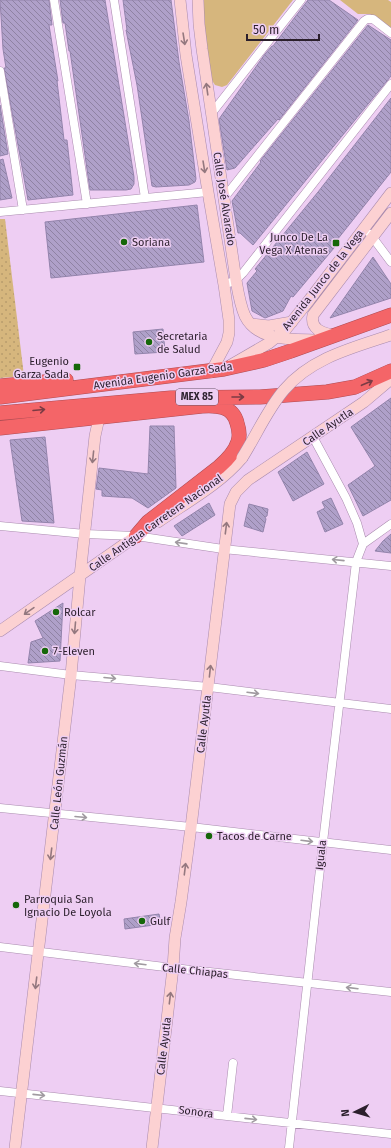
<svg xmlns="http://www.w3.org/2000/svg" width="391" height="1148" viewBox="0 0 391 1148" font-family="'Fira Sans',sans-serif">
  <style>
    .grass { fill: url(#grass-dots) }
    .park { fill: #d6b67d }
    .building { fill: url(#building-back-hatch); stroke: #9384ac }
    .lines { fill: none; stroke-linecap: round; stroke-linejoin: round }
    .street-casing { stroke: #a98bae; stroke-width: 9 }
    .secondary-casing { stroke: #a98bae; stroke-width: 12 }
    .highway-casing { stroke: #ae4c53; stroke-width: 15 }
    .street { stroke: #fff; stroke-width: 8 }
    .secondary { stroke: #fcd1d2; stroke-width: 11 }
    .highway { stroke: #f46568; stroke-width: 14 }
    .secondary-bridge-casing { stroke: #a98bae; stroke-width: 12; stroke-linecap: butt }
    .secondary-bridge { stroke: #fcd1d2; stroke-width: 11 }
    .oneway { stroke: #94787f }
    .oneway2 { stroke: #7b3b44 }
    .oneway3 { stroke: #a09aa0 }
    .poi-dot { fill: #156709; stroke: #eecef3; stroke-width: 1.5 }
    .labels { text-anchor: middle; dominant-baseline: central; stroke-width: 3; stroke-linejoin: round; paint-order: stroke }
    .shield { fill: #eecef3; stroke: #665468; stroke-width: 1 }
    .shield-label { font-size: 10px; font-weight: bold; fill: #2b1f2c }
    .street-label { font-size: 11px; fill: #2b1f2c; stroke: #eecef3 }
    .poi-label { font-size: 11px; fill: #2b1f2c; stroke: #eecef3; text-anchor: start }
  </style>
  <defs>
    <pattern id="grass-dots" width="8" height="8" patternUnits="userSpaceOnUse"><rect width="8" height="8" fill="#d6b67d"/><path d="M2 2h.1M6 6h.1" fill="none" stroke="#b89c6c" stroke-width="1.8" stroke-linecap="round"/></pattern>
    <pattern id="building-back-hatch" width="6" height="6" patternUnits="userSpaceOnUse"><rect width="6" height="6" fill="#afa0c9"/><path d="M-1 5l2 2M0 0l6 6M5-1l2 2" fill="none" stroke="#8f82a3"/></pattern>
  </defs>
  <rect width="100%" height="100%" fill="#eecef3"/>
  <path class="grass" d="M0,219H5L24,376L0,378Z"/>
  <path class="park" d="M204,0H293L227,85L222,87L215,85L209,76L203,24Z
    M340,0H388L391,2V31L370,14H358Z"/>
  <path class="building" d="M0,0H49L52,25H49L58,81H57L64,140H67L73,195L28,200L4,68H6L3,49Z
    M60,0H105L134,177V184L131,189L126,190H90L70,51H69L65,23H63Z
    M123,0H171L179,62L189,121L196,179L195,182L189,185L156,187L152,186L137,85L126,30H127Z
    M308,0H329L358,20L279,120L278,119L235,168L227,170L219,119L265,54L272,46H273Z
    M368,25L391,40V76L253,245L240,233H238L232,201L261,162L260,161Z
    M391,98V172L337,240L339,242L293,297L291,296L283,311L265,318L252,311L247,283L257,271L255,269L318,192Z
    M0,105L8,154L0,156Z
    M3,159L12,198L0,200V160Z
    M197,205L204,262L51,278L45,222Z
    M373,257L391,284V298L330,318Z
    M163,329L165,352L135,354L133,332Z
    M391,398V500L363,516L348,485L375,466L351,427Z
    M150,426H174L176,488L148,508L132,498L102,496V490L96,489L99,468L148,474Z
    M45,437L54,523L22,521L10,440Z
    M307,452L324,484L293,501L278,472Z
    M331,498L343,524L325,532L317,512L325,508L322,502Z
    M209,503L215,515L182,536L174,526Z
    M249,504L268,509L267,516L265,517L266,519L263,532L244,526Z
    M391,534V553L375,551L383,541Z
    M63,603L60,661L28,663L31,642L43,638L35,621Z
    M159,914L161,924L125,929L124,919Z"/>
  <g class="lines">
    <g class="street-casing">
      <path id="street" d="M54,0L87,204
        M114,0L145,198
        M0,71L23,210
        M211,114L301,0
        M224,198L364,21L367,19H373L391,33
        M0,212L208,192
        M370,234L391,262
        M224,285L236,280L243,273L391,84
        M0,526L85,534L136,536L223,549L391,566
        M363,544L391,524
        M0,666L71,675L209,687L391,709
        M0,808L191,827L391,850
        M0,947L173,968L391,992
        M0,1091L391,1134
        M227,1116L233,1063
        M289,1148L323,842L356,562L363,544L357,523L346,498L313,437"/>
    </g>
    <g class="secondary-casing">
      <path id="secondary" d="M180,0L186,55L208,192L224,285L229,320V333L227,342L211,372
        M198,0L199,24L202,49L236,280C238,292 240,305 245,316C258,342 293,339 318,340
        M251,324L269,326L292,322
        M333,335C322,333 310,329 313,315L391,213
        M231,365L269,343L286,329L310,299L391,193
        M158,522C187,502 219,485 242,458
        M0,631L142,532
        M15,1148L71,675L80,576L95,436L99,418
        M152,1148L173,968L175,938L181,902L191,827L230,504L236,492L248,480L364,402L391,379"/>
    </g>
    <g class="highway-casing">
      <path id="highway" d="M0,386L66,380
        M0,397L224,369L264,360L291,351L391,315
        M0,413L171,398L260,397L327,392L355,387L391,371
        M0,428L202,406C217,405 233,406 237,423C239,429 240,436 238,442C235,452 227,460 219,467L148,522L136,536"/>
    </g>
    <use href="#street" class="street"/>
    <use href="#secondary" class="secondary"/>
    <use href="#highway" class="highway"/>
    <g class="secondary-bridge-casing">
      <path id="secondary-bridge" d="M242,458C256,436 267,410 284,390C311,358 352,348 391,335"/>
    </g>
    <use href="#secondary-bridge" class="secondary-bridge"/>
  </g>
  <defs><path id="oneway-shaft" d="M-6 0H5M1.5-3L5.5 0L1.5 3" fill="none" stroke-width="1.6" stroke-linecap="round" stroke-linejoin="round"/></defs>
  <g class="oneway">
    <use href="#oneway-shaft" transform="translate(184 39) rotate(81)"/>
    <use href="#oneway-shaft" transform="translate(207 89) rotate(-98)"/>
    <use href="#oneway-shaft" transform="translate(204 167) rotate(81)"/>
    <use href="#oneway-shaft" transform="translate(93 457) rotate(96)"/>
    <use href="#oneway-shaft" transform="translate(226 528) rotate(-83)"/>
    <use href="#oneway-shaft" transform="translate(29 611) rotate(145)"/>
    <use href="#oneway-shaft" transform="translate(75 628) rotate(95)"/>
    <use href="#oneway-shaft" transform="translate(210 671) rotate(-84)"/>
    <use href="#oneway-shaft" transform="translate(51 854) rotate(97)"/>
    <use href="#oneway-shaft" transform="translate(185 869) rotate(-83)"/>
    <use href="#oneway-shaft" transform="translate(36 983) rotate(97)"/>
    <use href="#oneway-shaft" transform="translate(170 998) rotate(-83)"/>
  </g>
  <g class="oneway2">
    <use href="#oneway-shaft" transform="translate(367 383) rotate(-23)"/>
    <use href="#oneway-shaft" transform="translate(238 397)"/>
    <use href="#oneway-shaft" transform="translate(39 410) rotate(-5)"/>
  </g>
  <g class="oneway3">
    <use href="#oneway-shaft" transform="translate(181 543) rotate(-172)"/>
    <use href="#oneway-shaft" transform="translate(338 560) rotate(-174)"/>
    <use href="#oneway-shaft" transform="translate(110 678) rotate(5)"/>
    <use href="#oneway-shaft" transform="translate(253 693) rotate(7)"/>
    <use href="#oneway-shaft" transform="translate(81 817) rotate(5)"/>
    <use href="#oneway-shaft" transform="translate(307 841) rotate(7)"/>
    <use href="#oneway-shaft" transform="translate(140 964) rotate(-173)"/>
    <use href="#oneway-shaft" transform="translate(352 988) rotate(-173)"/>
    <use href="#oneway-shaft" transform="translate(39 1095) rotate(6)"/>
    <use href="#oneway-shaft" transform="translate(251 1119) rotate(6)"/>
  </g>
  <g class="poi-dot">
    <circle cx="124" cy="242" r="4"/>
    <rect x="332" y="239" width="8" height="8" rx="2"/>
    <circle cx="149" cy="342" r="4"/>
    <rect x="73" y="363" width="8" height="8" rx="2"/>
    <circle cx="56" cy="612" r="4"/>
    <circle cx="45" cy="651" r="4"/>
    <circle cx="209" cy="836" r="4"/>
    <circle cx="16" cy="905" r="4"/>
    <circle cx="142" cy="921" r="4"/>
  </g>
  <g class="labels">
    <rect class="shield" x="176" y="389" width="42" height="16" rx="3"/>
    <g class="shield-label">
      <text x="197" y="397">MEX 85</text>
    </g>
    <g class="street-label">
      <text transform="translate(224 199) rotate(81)">Calle José Alvarado</text>
      <text transform="translate(323 280) rotate(-52)">Avenida Junco de la Vega</text>
      <text transform="translate(163 376) rotate(-8)">Avenida Eugenio Garza Sada</text>
      <text transform="translate(328 427) rotate(-34)">Calle Ayutla</text>
      <text transform="translate(156 523) rotate(-35)">Calle Antigua Carretera Nacional</text>
      <text transform="translate(204 724) rotate(-83)">Calle Ayutla</text>
      <text transform="translate(59 783) rotate(-84)">Calle León Guzmán</text>
      <text transform="translate(321 855) rotate(-84)">Iguala</text>
      <text transform="translate(195 971) rotate(6)">Calle Chiapas</text>
      <text transform="translate(164 1046) rotate(-83)">Calle Ayutla</text>
      <text transform="translate(196 1112) rotate(7)">Sonora</text>
    </g>
    <g class="poi-label">
      <text x="328" y="237" text-anchor="end">Junco De La<tspan x="328" dy="13">Vega X Atenas</tspan></text>
      <text x="132" y="242">Soriana</text>
      <text x="157" y="336">Secretaria<tspan x="157" dy="13">de Salud</tspan></text>
      <text x="69" y="361" text-anchor="end">Eugenio<tspan x="69" dy="13">Garza Sada</tspan></text>
      <text x="64" y="612">Rolcar</text>
      <text x="53" y="651">7-Eleven</text>
      <text x="217" y="836">Tacos de Carne</text>
      <text x="24" y="899">Parroquia San<tspan x="24" dy="13">Ignacio De Loyola</tspan></text>
      <text x="150" y="921">Gulf</text>
    </g>
  </g>
  <g transform="translate(355 1112) rotate(265)" stroke="#eecef3" stroke-width="3" paint-order="stroke">
  <path d="M0-3L7 15L0 10L-7 15Z" fill="#2b1f2c"/>
  <text y="-6" font-size="11" font-weight="bold" text-anchor="middle" fill="#2b1f2c">N</text>
  </g>
  <path d="M247 34v6h72v-6" fill="none" stroke="#2b1f2c" stroke-width="2"/>
  <text x="253" y="34" font-size="12" fill="#2b1f2c" stroke="#eecef3" stroke-width="3" paint-order="stroke">50 m</text>
</svg>
